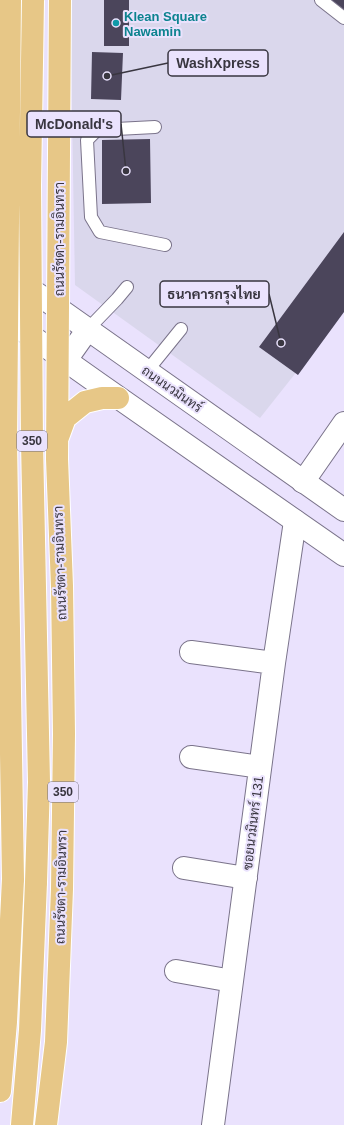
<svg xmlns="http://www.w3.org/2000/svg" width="344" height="1125" viewBox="0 0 344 1125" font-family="Helvetica,Sarabun,sans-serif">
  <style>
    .commercial { fill: #dad7ec }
    .building { fill: #4b455b }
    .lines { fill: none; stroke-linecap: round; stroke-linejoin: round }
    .service-casing { stroke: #7a738a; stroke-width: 14 }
    .minor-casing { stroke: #7a738a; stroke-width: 24 }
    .secondary-casing { stroke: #7a738a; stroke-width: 24 }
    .primary-casing { stroke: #fff; stroke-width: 24 }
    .service { stroke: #fff; stroke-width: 12 }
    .minor { stroke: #fff; stroke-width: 22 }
    .secondary { stroke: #fff; stroke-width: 22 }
    .primary { stroke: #e7c787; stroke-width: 22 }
    .primary-bridge-casing { stroke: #fff; stroke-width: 24; stroke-linecap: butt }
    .primary-bridge { stroke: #e7c787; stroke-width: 22 }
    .culture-dot { fill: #0f9aa8; stroke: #eae2fd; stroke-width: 1.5 }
    .labels { text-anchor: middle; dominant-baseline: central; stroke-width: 4; stroke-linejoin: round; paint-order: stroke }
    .shield { fill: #eae2fd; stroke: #6e6a79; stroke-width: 1 }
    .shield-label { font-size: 12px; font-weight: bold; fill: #393640 }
    .culture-label { font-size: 13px; font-weight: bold; fill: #0d838f; stroke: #eae2fd; text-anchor: start }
    .street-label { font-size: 13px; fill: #393640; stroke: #eae2fd }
    .leader { fill: none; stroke: #393640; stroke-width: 1.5 }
    .callout-dot { fill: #393640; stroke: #eae2fd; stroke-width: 1.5 }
    .callout { fill: #eae2fd; stroke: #393640; stroke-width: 1.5 }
    .callout-label { font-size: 14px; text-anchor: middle; font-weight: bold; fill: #393640 }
  </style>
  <rect width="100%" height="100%" fill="#eae2fd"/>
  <path class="commercial" d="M70,0H344V312L260,418L75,285Z"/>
  <path class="building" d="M104,0H129V46H104Z
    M327,0H344V13Z
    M92,52L123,53L121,100L91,99Z
    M150,139L151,203L102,204V140Z
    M344,232V312L298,375L259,347Z"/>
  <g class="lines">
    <g class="service-casing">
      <path id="service" d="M321,0L344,18
        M155,127L97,130L87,140L91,217L100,232L165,245
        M88,329L117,299L127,287
        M147,371L181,329"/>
    </g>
    <g class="minor-casing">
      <path id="minor" d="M303,482L344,423
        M191,652L274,663
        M191,757L260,767
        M184,868L246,878
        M176,971L232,981
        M213,1125L274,663L295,521"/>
    </g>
    <g class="secondary-casing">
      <path id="secondary" d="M0,268L59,309L344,510
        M0,314L99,384L344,555
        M66,360L88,329"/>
    </g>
    <g class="primary-casing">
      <path id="primary" d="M58,437L65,418L85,402L102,398H118
        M0,1091L6,1022L13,879
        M22,1125L30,1030L36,882
        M46,1125L56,1042L62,889L64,734L62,586L57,459L60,0"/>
    </g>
    <use href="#service" class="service"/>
    <use href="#minor" class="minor"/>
    <use href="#secondary" class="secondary"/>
    <use href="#primary" class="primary"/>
    <g class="primary-bridge-casing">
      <path id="primary-bridge" d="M10,0L6,442L13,879
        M33,0L30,185L32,442L39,782L36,882"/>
    </g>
    <use href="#primary-bridge" class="primary-bridge"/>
  </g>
  <circle class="culture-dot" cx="116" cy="23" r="4"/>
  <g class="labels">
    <g class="shield">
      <rect x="17" y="431" width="30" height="20" rx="3"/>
      <rect x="48" y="782" width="30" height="20" rx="3"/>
    </g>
    <g class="shield-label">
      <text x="32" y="441">350</text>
      <text x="63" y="792">350</text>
    </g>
    <g class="culture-label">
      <text x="124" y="16">Klean Square<tspan x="124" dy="15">Nawamin</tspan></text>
    </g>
    <g class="street-label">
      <text transform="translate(59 239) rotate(-90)">ถนนรัชดา-รามอินทรา</text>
      <text transform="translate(172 389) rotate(35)">ถนนนวมินทร์</text>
      <text transform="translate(60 563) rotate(-92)">ถนนรัชดา-รามอินทรา</text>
      <text transform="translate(253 823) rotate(-83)">ซอยนวมินทร์ 131</text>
      <text transform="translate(61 887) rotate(-89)">ถนนรัชดา-รามอินทรา</text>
    </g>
  </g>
  <path class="leader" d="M107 76L168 63M126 171L121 124M281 343L269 294"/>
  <g class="callout-dot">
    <circle cx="107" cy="76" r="4"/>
    <circle cx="126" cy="171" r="4"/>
    <circle cx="281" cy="343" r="4"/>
  </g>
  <g class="callout">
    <rect x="168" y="50" width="100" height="26" rx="4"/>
    <rect x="27" y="111" width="94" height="26" rx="4"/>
    <rect x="160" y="281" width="109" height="26" rx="4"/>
  </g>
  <g class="callout-label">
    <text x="218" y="68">WashXpress</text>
    <text x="74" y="129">McDonald's</text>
    <text x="214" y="299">ธนาคารกรุงไทย</text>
  </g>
</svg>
